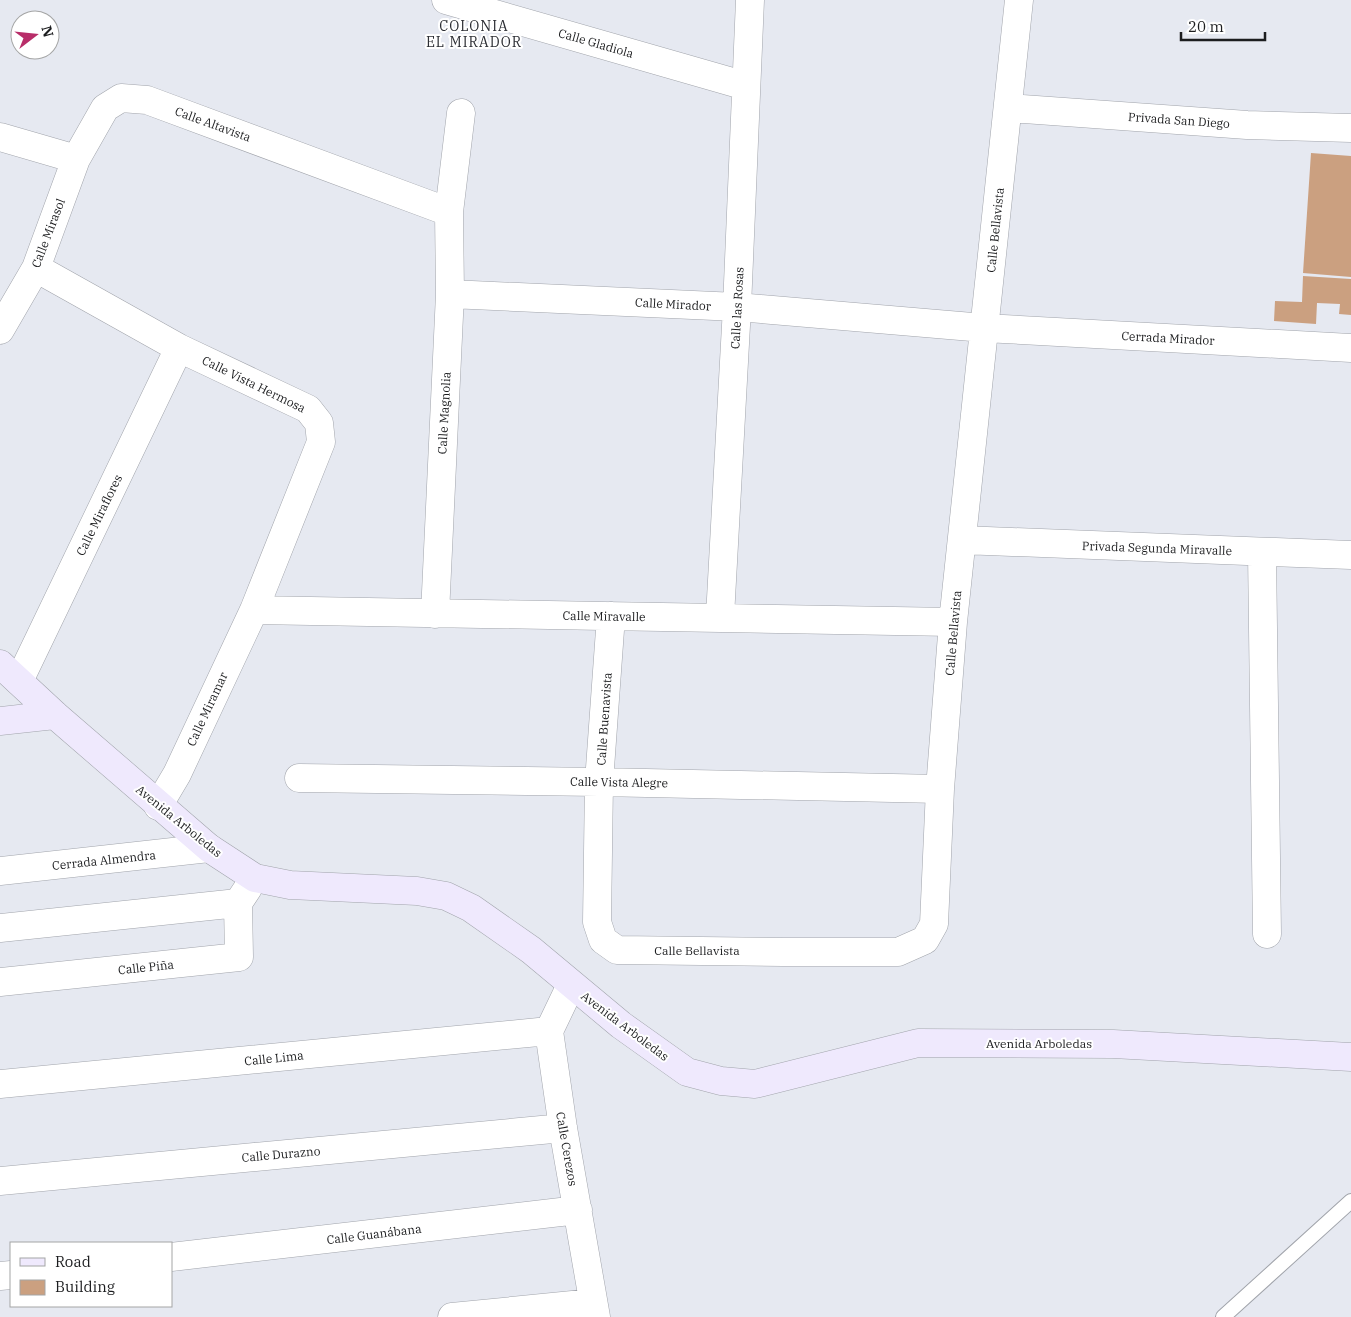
<svg xmlns="http://www.w3.org/2000/svg" width="1351" height="1317" viewBox="0 0 1351 1317" font-family="'IBM Plex Serif',serif">
  <style>
    .building { fill: #cba080 }
    .lines { fill: none; stroke-linecap: round; stroke-linejoin: round }
    .lane-casing { stroke: #a1a4ab; stroke-width: 16 }
    .street-casing { stroke: #a1a4ab; stroke-width: 29 }
    .secondary-casing { stroke: #a1a4ab; stroke-width: 29 }
    .lane { stroke: #fff; stroke-width: 14 }
    .street { stroke: #fff; stroke-width: 28 }
    .secondary { stroke: #efe9fd; stroke-width: 28 }
    .labels { text-anchor: middle; dominant-baseline: central; stroke-width: 4; stroke-linejoin: round; paint-order: stroke }
    .street-label { font-size: 12px; fill: #1c1d1f; stroke: #fff }
    .neighbourhood-label { font-size: 14px; letter-spacing: 1px; fill: #2c2e34; stroke: #fff }
  </style>
  <rect width="100%" height="100%" fill="#e6e9f1"/>
  <path class="building" d="M1311,153L1351,156V277L1303,273Z
    M1303,276L1351,279V315L1339,314L1340,304L1317,303L1316,324L1274,321L1275,301L1302,302Z"/>
  <g class="lines">
    <g class="lane-casing">
      <path id="lane" d="M1223,1317L1351,1201"/>
    </g>
    <g class="street-casing">
      <path id="street" d="M446,0L746,86
        M1008,108L1247,125L1351,128
        M0,137L76,159
        M36,268L179,348L308,409L319,423L321,442L254,610L177,774L158,806
        M450,294L737,307L984,328L1351,348
        M0,330L36,268L76,159L105,108L121,98L147,100L449,212
        M962,540L1351,555
        M1262,552L1267,934
        M254,610C487,615 720,617 953,622
        M435,614L450,294L449,212L461,113
        M611,616L599,782L597,922L603,940L617,950L783,952H898L925,940L934,924L940,789L953,622L1019,0
        M720,617L737,307L750,0
        M19,681L179,348
        M299,778L599,782L940,789
        M0,871L209,848
        M0,928L238,903L248,888
        M0,982L239,957L238,903
        M571,985L549,1031L563,1128L596,1317
        M0,1084L549,1031
        M0,1181L563,1128
        M171,1257L578,1210
        M0,1276L11,1275
        M452,1317L593,1303"/>
    </g>
    <g class="secondary-casing">
      <path id="secondary" d="M0,664L55,715L209,848L255,878L290,885L417,891L446,896L471,908L531,950L621,1025L687,1072L721,1081L755,1084L918,1043L1113,1044L1351,1057
        M0,721L55,715"/>
    </g>
    <use href="#lane" class="lane"/>
    <use href="#street" class="street"/>
    <use href="#secondary" class="secondary"/>
  </g>
  <g class="labels">
    <g class="street-label">
      <text transform="translate(596 43) rotate(16)">Calle Gladiola</text>
      <text transform="translate(1179 120) rotate(4)">Privada San Diego</text>
      <text transform="translate(213 124) rotate(20)">Calle Altavista</text>
      <text transform="translate(995 230) rotate(-84)">Calle Bellavista</text>
      <text transform="translate(48 233) rotate(-69)">Calle Mirasol</text>
      <text transform="translate(673 304) rotate(3)">Calle Mirador</text>
      <text transform="translate(737 308) rotate(-87)">Calle las Rosas</text>
      <text transform="translate(1168 338) rotate(3)">Cerrada Mirador</text>
      <text transform="translate(254 384) rotate(26)">Calle Vista Hermosa</text>
      <text transform="translate(444 413) rotate(-87)">Calle Magnolia</text>
      <text transform="translate(99 515) rotate(-64)">Calle Miraflores</text>
      <text transform="translate(1157 548) rotate(2)">Privada Segunda Miravalle</text>
      <text transform="translate(604 616) rotate(1)">Calle Miravalle</text>
      <text transform="translate(953 633) rotate(-85)">Calle Bellavista</text>
      <text transform="translate(207 709) rotate(-65)">Calle Miramar</text>
      <text transform="translate(604 719) rotate(-86)">Calle Buenavista</text>
      <text transform="translate(619 782) rotate(1)">Calle Vista Alegre</text>
      <text transform="translate(179 821) rotate(39)">Avenida Arboledas</text>
      <text transform="translate(104 860) rotate(-6)">Cerrada Almendra</text>
      <text x="697" y="950">Calle Bellavista</text>
      <text transform="translate(146 967) rotate(-6)">Calle Piña</text>
      <text transform="translate(625 1026) rotate(37)">Avenida Arboledas</text>
      <text x="1039" y="1043">Avenida Arboledas</text>
      <text transform="translate(274 1058) rotate(-6)">Calle Lima</text>
      <text transform="translate(567 1149) rotate(80)">Calle Cerezos</text>
      <text transform="translate(281 1154) rotate(-5)">Calle Durazno</text>
      <text transform="translate(374 1234) rotate(-7)">Calle Guanábana</text>
    </g>
    <g class="neighbourhood-label">
      <text x="474" y="26">COLONIA<tspan x="474" dy="16">EL MIRADOR</tspan></text>
    </g>
  </g>
  <rect x="10" y="1242" width="162" height="65" fill="#ffffff" stroke="#a4a5a5"/>
  <rect x="20" y="1258" width="25" height="8" fill="#efe9fd" stroke="#a4a5a5"/>
  <text x="55" y="1267" font-size="15" fill="#1c1d1f">Road</text>
  <rect x="20" y="1280" width="25" height="15" fill="#cba080" stroke="#a4a5a5"/>
  <text x="55" y="1292" font-size="15" fill="#1c1d1f">Building</text>
  <g transform="translate(35 35) rotate(74)"><circle r="24" fill="#ffffff" stroke="#a4a5a5"/>
  <path d="M0-4L9 19L0 12L-9 19Z" fill="#b82d69"/>
  <text y="-8" font-size="14" font-weight="bold" text-anchor="middle" fill="#1c1d1f">N</text>
  </g>
  <path d="M1181 32v8h84v-8" fill="none" stroke="#1c1d1f" stroke-width="2.5"/>
  <text x="1188" y="32" font-size="15" fill="#1c1d1f" stroke="#ffffff" stroke-width="4" paint-order="stroke">20 m</text>
</svg>
